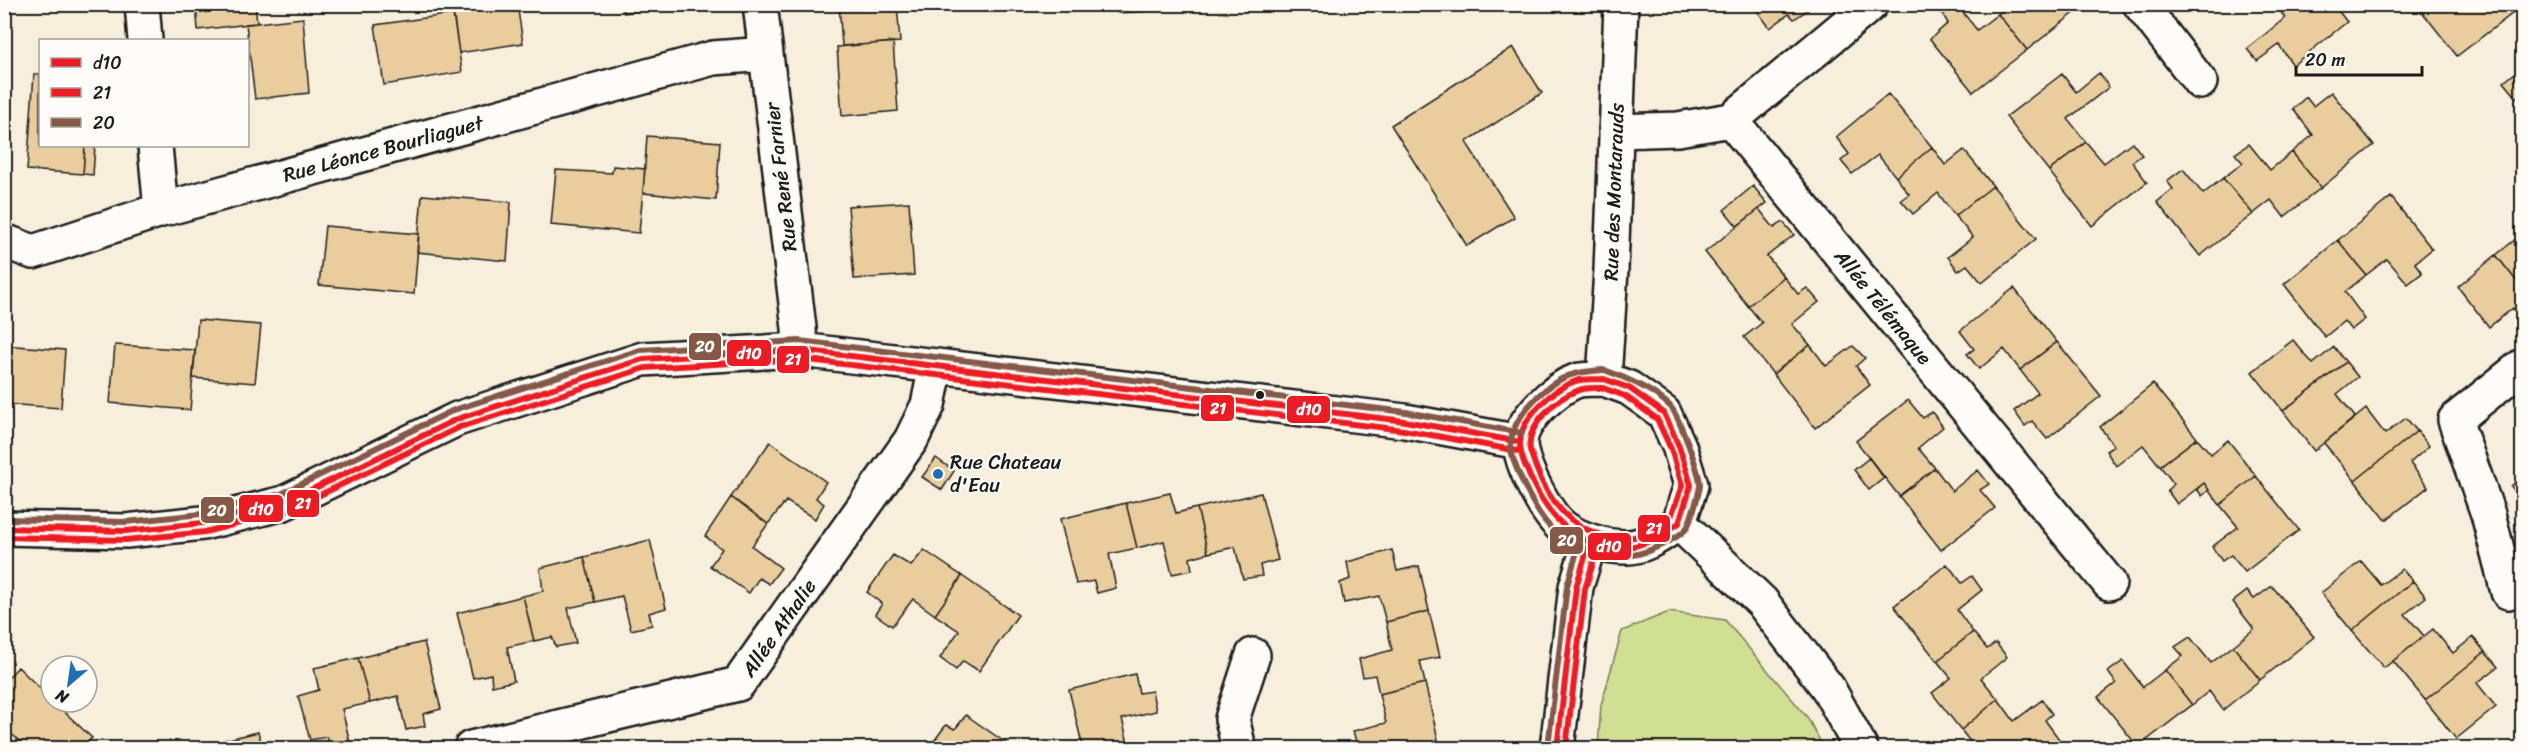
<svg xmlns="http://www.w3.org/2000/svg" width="2527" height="753" viewBox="0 0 2527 753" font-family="Sriracha,sans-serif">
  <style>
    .green { fill: #d0df93; stroke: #767e58; stroke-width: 1.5 }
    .building { fill: #e9cd9d; stroke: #1c1c1c; stroke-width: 1.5 }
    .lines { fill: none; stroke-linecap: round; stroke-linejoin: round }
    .street-casing { stroke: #1c1c1c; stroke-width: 38 }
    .secondary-casing { stroke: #1c1c1c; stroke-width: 38 }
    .street { stroke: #fdfcf7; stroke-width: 33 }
    .secondary { stroke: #fdfcf7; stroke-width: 33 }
    .bus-1-casing { stroke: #fdfcf7; stroke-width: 10 }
    .bus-2-casing { stroke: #fdfcf7; stroke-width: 10 }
    .bus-3-casing { stroke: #fdfcf7; stroke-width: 10 }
    .bus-1 { stroke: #ed1c24; stroke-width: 6 }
    .bus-2 { stroke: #ed1c24; stroke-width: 6 }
    .bus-3 { stroke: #855946; stroke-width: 6 }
    .bus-dot { fill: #1c1c1c; stroke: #fdfcf7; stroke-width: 2 }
    .poi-dot { fill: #1f6fb2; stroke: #fdfcf7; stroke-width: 2 }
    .labels { text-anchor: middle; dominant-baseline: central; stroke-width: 4.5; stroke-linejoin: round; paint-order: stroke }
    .street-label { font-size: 20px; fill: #1c1c1c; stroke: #fdfcf7 }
    .poi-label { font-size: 20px; fill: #1c1c1c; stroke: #fdfcf7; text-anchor: start }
    .line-badge { stroke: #fdfcf7; stroke-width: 2 }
    .badge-label { font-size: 16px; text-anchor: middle; font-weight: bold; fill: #fff }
  </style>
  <rect width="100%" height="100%" fill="#f7eedc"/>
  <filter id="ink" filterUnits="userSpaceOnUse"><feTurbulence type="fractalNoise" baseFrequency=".0167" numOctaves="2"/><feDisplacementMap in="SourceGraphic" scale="12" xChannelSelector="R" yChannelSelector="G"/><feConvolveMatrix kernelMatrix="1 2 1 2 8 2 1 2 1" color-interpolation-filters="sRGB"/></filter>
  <g filter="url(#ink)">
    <path class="green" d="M1669,612L1725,620L1807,717L1824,748H1598L1601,705L1622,631Z"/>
    <path class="building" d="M20,4H59L58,8Z
      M196,4H255L257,23L198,30Z
      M452,4H517L523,43L459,53Z
      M622,4H679L624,13Z
      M839,4H897L900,42L842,46Z
      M1118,4H1167V10L1118,13Z
      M1752,4H1806L1809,9L1794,19L1789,14L1770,28Z
      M2010,4H2080L2082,7L2027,50L1998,14Z
      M2275,4H2333L2347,22L2293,65L2279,45L2257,61L2247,49L2285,18Z
      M2416,4H2507L2513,13L2457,56Z
      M1957,5L1977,30L1998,14L2027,50L1973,92L1930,39L1948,23L1943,15Z
      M453,14L462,72L384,85L375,25Z
      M303,18L309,93L255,99L246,24Z
      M893,42L898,111L842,116L837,47Z
      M1513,47L1542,93L1466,142L1514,217L1467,246L1391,125Z
      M2522,67V104L2504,82Z
      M2099,73L2109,87L2068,119L2086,142L2049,171L2006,117L2062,74L2076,92Z
      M34,74H40V146H85L83,174L27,170Z
      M2331,92L2374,145L2321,188L2292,152L2313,135L2293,109L2306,97L2313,106Z
      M1888,94L1932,147L1896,177L1878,155L1852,174L1841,161L1849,154L1836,137Z
      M647,136L720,142L716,200L643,193Z
      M2086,142L2104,163L2132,142L2142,155L2132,162L2147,182L2092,226L2049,171Z
      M2249,144L2270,170L2292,152L2321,188L2284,217L2271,200L2253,214L2223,178L2243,163L2235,154Z
      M85,146H95L93,175L83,174Z
      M1932,147L1945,165L1964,150L1993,186L1955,216L1938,193L1913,214L1901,200L1909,194L1896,177Z
      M613,166L645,169L639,233L551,225L556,170L612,173Z
      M2183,169L2203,194L2223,178L2253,214L2200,256L2157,202L2173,189L2167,181Z
      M1753,186L1767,203L1737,226L1724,210Z
      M1993,186L2036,239L1982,283L1967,265L1958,271L1948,257L1973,237L1955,216Z
      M422,195L511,202L507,261L417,252Z
      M2391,197L2432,249L2415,263L2422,273L2408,284L2387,259L2366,275L2338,240Z
      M909,202L914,275L854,279L848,206Z
      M1759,209L1774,228L1783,222L1794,235L1767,256L1784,277L1748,306L1705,252Z
      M325,226L419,234L414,294L319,285Z
      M2522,234V288L2496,255Z
      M2338,240L2366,275L2345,292L2365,319L2351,330L2344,321L2325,337L2284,284Z
      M2496,255L2522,288V320L2513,308L2489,327L2458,287Z
      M1784,277L1798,294L1807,288L1819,302L1792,324L1810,345L1773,374L1744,337L1762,323L1748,306Z
      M2014,288L2057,342L2020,370L2004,349L1979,369L1967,354L1974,349L1960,331Z
      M198,320L261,325L255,383L193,378Z
      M2293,340L2313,364L2334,347L2346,362L2283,411L2252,372Z
      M2057,342L2101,396L2047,439L2032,421L2025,426L2014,411L2038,393L2020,370Z
      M4,345L65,350L61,408L4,404Z
      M115,345L195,350L190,410L110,403Z
      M1810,345L1826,366L1853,346L1865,358L1856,366L1870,385L1815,428L1773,374Z
      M2346,362L2358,377L2337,394L2355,417L2314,451L2283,411Z
      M2153,384L2197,438L2160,466L2143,445L2116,466L2106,451L2114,446L2100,427Z
      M1908,400L1923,418L1932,412L1943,427L1918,448L1935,468L1899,496L1856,441Z
      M2366,409L2385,434L2406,418L2417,431L2355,481L2324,443Z
      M2417,431L2429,446L2410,463L2428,487L2386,520L2355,481Z
      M2197,438L2211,454L2228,440L2256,476L2220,505L2204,483L2177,504L2167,490L2174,484L2160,466Z
      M770,442L826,482L816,498L824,504L815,519L786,501L768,524L731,497Z
      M936,458L954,471L942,490L922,477Z
      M1869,458L1884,478L1869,490L1854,470Z
      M1935,468L1952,491L1978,470L1989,484L1980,490L1995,508L1941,550L1899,496Z
      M2256,476L2299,530L2245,572L2231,555L2222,561L2212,547L2238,527L2220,505Z
      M2522,476V501L2511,486Z
      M2204,483L2209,490L2202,496L2197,489Z
      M1170,493L1176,513L1197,508L1208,553L1190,558L1192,570L1172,574L1164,541L1137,548L1126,503Z
      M1261,493L1278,560L1260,565L1262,576L1243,579L1235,547L1208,553L1197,508Z
      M731,497L768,524L752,546L781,568L769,584L759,578L749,593L710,566L722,549L705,536Z
      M1126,503L1137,548L1109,554L1116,588L1097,593L1094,581L1076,584L1060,519Z
      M650,540L666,608L649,613L652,625L631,630L622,596L595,602L584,557Z
      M924,550L962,576L935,615L913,599L892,626L875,614L882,604L867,592L893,555L911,566Z
      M1392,550L1397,571L1419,566L1429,611L1386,622L1379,596L1344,603L1340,583L1350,579L1347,562Z
      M584,557L595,602L568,608L576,643L556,647L552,637L534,641L523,596L543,591L540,568Z
      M2361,561L2381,585L2402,569L2413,581L2352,631L2321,593Z
      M1947,564L1962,583L1972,576L1982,590L1957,610L1973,632L1937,661L1894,606Z
      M962,576L1018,615L979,671L963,661L956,670L940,658L959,631L935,615Z
      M2413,581L2426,597L2405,614L2424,636L2384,668L2352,631Z
      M2272,586L2314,637L2260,680L2233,646L2254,629L2233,602L2247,591L2254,599Z
      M523,596L534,641L507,647L514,681L492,686L491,674L473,678L457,613Z
      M1429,611L1440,657L1420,661L1425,683L1379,694L1375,675L1363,677L1359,659L1392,650L1386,622Z
      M2433,629L2453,653L2473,637L2485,652L2425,700L2393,661Z
      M1973,632L1987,649L1996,643L2007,657L1981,678L1998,699L1961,730L1932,693L1951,678L1937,661Z
      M2190,637L2211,663L2233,646L2260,680L2223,710L2209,691L2192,705L2165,670L2183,656L2175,647Z
      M424,642L441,709L423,714L425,726L406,730L398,696L370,703L358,658Z
      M2485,652L2498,667L2477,683L2496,707L2456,739L2425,700Z
      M358,658L370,703L342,709L350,743L330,748L327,737L310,740L298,696L319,690L314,668Z
      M2123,661L2143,687L2165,670L2192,705L2138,747L2098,697L2116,683L2108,672Z
      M18,667L51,699V702H54L92,738L81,748H27L4,727V682Z
      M1135,674L1139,693L1152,691L1156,711L1122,719L1129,747L1083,748L1069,690Z
      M1425,683L1440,748H1358L1353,731L1386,723L1379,694Z
      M1998,699L2014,721L2042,700L2052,714L2045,720L2059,739L2047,748H1975L1961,730Z
      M966,715L1013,748H944L934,741L946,725L955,729Z
      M258,732L263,748H192Z"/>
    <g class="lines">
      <g class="street-casing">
        <path id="street" d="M142,4L145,40
          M760,4L799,328L800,350
          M2140,4L2200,82
          M1731,120L1871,4
          M1616,131L1678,129L1731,120L2109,583
          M155,146L161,210
          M4,241L33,252L161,210L713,58L766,54
          M1679,523L1762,602L1828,688L1861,748
          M4,528L126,531L203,523L284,503L457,419L643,359L800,350L1405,421L1520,442
          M2508,592L2488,514L2455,420L2522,366
          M471,748L738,684L911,440L928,405L936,366
          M1239,748L1232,719L1253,655"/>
      </g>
      <g class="secondary-casing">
        <path id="secondary" d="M1604,379L1629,388L1664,413L1679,446L1691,485L1679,523C1663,533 1645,548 1625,547C1606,547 1579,539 1564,528C1546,515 1521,465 1520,443C1520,420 1556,388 1576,381C1584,378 1595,380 1604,379Z
          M1604,379L1611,270L1621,4
          M1557,748L1576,587L1590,541"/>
      </g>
      <use href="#street" class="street"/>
      <use href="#secondary" class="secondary"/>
      <g class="bus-1-casing">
        <path id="bus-1" d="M1604,379L1629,388L1664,413L1679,446L1691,485L1679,523C1665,532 1651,543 1634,546C1584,555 1550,521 1531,479C1526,468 1520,455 1520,443C1520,418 1554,388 1576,381C1585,378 1595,380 1604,379Z
          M4,528L126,531L203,523L284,503L457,419L643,359L800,350L1405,421L1520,442
          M1557,748L1576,587L1590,541"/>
      </g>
      <g class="bus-2-casing">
        <path id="bus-2" d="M1603,388L1625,396L1657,419L1671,449L1682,485L1671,517C1660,525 1648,534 1634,537C1624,539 1612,537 1602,535C1561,524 1542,489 1530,450C1526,425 1556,398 1579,390C1586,387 1595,388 1603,388Z
          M4,537L126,540L205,532L287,511L460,427L645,368L800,359L1404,430L1518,451
          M1566,748L1585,589L1599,544"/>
      </g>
      <g class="bus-3-casing">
        <path id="bus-3" d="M1603,370C1574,372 1561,375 1538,396C1526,408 1512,424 1511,442C1510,456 1518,472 1524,485C1531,500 1539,515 1550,527C1574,553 1623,564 1655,548C1664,544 1679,537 1686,529C1690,524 1699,493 1700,486C1701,475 1678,414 1670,406C1652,389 1629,379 1607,371
          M4,519L126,522L201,514L281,494L454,410L640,350L799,341L1406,412L1522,433
          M1548,747L1567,586L1581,538"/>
      </g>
      <use href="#bus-1" class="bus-1"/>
      <use href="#bus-2" class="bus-2"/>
      <use href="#bus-3" class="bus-3"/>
    </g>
  </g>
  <circle class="bus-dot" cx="1260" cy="395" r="5"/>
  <circle class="poi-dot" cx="938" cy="474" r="6"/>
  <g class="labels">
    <g class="street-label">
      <text transform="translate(383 149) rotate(-15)">Rue Léonce Bourliaguet</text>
      <text transform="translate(781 177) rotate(-97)">Rue René Farnier</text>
      <text transform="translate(1614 192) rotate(-88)">Rue des Montarauds</text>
      <text transform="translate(1883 307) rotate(51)">Allée Télémaque</text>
      <text transform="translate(779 628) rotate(-55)">Allée Athalie</text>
    </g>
    <g class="poi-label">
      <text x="950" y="462">Rue Chateau<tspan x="950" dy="23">d'Eau</tspan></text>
    </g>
  </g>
  <g class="line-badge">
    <rect x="688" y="332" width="34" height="29" rx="6" fill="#855946"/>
    <rect x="726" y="339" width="46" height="28" rx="6" fill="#ed1c24"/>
    <rect x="776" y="345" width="34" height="29" rx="6" fill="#ed1c24"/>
    <rect x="1200" y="394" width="35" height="28" rx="6" fill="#ed1c24"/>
    <rect x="1286" y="395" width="45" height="29" rx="6" fill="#ed1c24"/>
    <rect x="286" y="489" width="34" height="29" rx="6" fill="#ed1c24"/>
    <rect x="238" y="494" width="46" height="29" rx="6" fill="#ed1c24"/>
    <rect x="200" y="496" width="35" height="28" rx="6" fill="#855946"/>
    <rect x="1637" y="514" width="34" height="29" rx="6" fill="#ed1c24"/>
    <rect x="1549" y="526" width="35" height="29" rx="6" fill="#855946"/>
    <rect x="1587" y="532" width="45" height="29" rx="6" fill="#ed1c24"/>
  </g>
  <g class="badge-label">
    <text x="705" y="352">20</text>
    <text x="749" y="359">d10</text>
    <text x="793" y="365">21</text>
    <text x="1218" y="414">21</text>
    <text x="1309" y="415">d10</text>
    <text x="303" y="509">21</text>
    <text x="261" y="515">d10</text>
    <text x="217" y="516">20</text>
    <text x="1654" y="534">21</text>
    <text x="1567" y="546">20</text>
    <text x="1609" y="552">d10</text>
  </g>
  <rect width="2527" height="753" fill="none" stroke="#fdfcf7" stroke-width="24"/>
  <rect x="12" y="12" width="2503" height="729" fill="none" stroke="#1c1c1c" stroke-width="2" filter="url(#ink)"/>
  <rect x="39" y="39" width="210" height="108" fill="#fdfcf7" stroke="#a3a29f" stroke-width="1.5"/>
  <rect x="51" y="58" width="30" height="9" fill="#ed1c24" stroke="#a3a29f" stroke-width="1.5"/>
  <text x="93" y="69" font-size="18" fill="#1c1c1c">d10</text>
  <rect x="51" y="88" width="30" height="9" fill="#ed1c24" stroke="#a3a29f" stroke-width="1.5"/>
  <text x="93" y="99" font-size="18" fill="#1c1c1c">21</text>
  <rect x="51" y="118" width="30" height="9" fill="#855946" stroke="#a3a29f" stroke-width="1.5"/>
  <text x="93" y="129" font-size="18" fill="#1c1c1c">20</text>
  <g transform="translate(69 684) rotate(209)"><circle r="28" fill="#fdfcf7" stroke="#a3a29f" stroke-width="1.5"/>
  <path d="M0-4.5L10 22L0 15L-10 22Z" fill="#1f6fb2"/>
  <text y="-9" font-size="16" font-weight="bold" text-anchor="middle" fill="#1c1c1c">N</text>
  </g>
  <path d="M2296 66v9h126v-9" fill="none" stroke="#1c1c1c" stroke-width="3"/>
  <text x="2305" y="66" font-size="18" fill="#1c1c1c" stroke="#fdfcf7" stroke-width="4.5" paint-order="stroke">20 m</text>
</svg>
